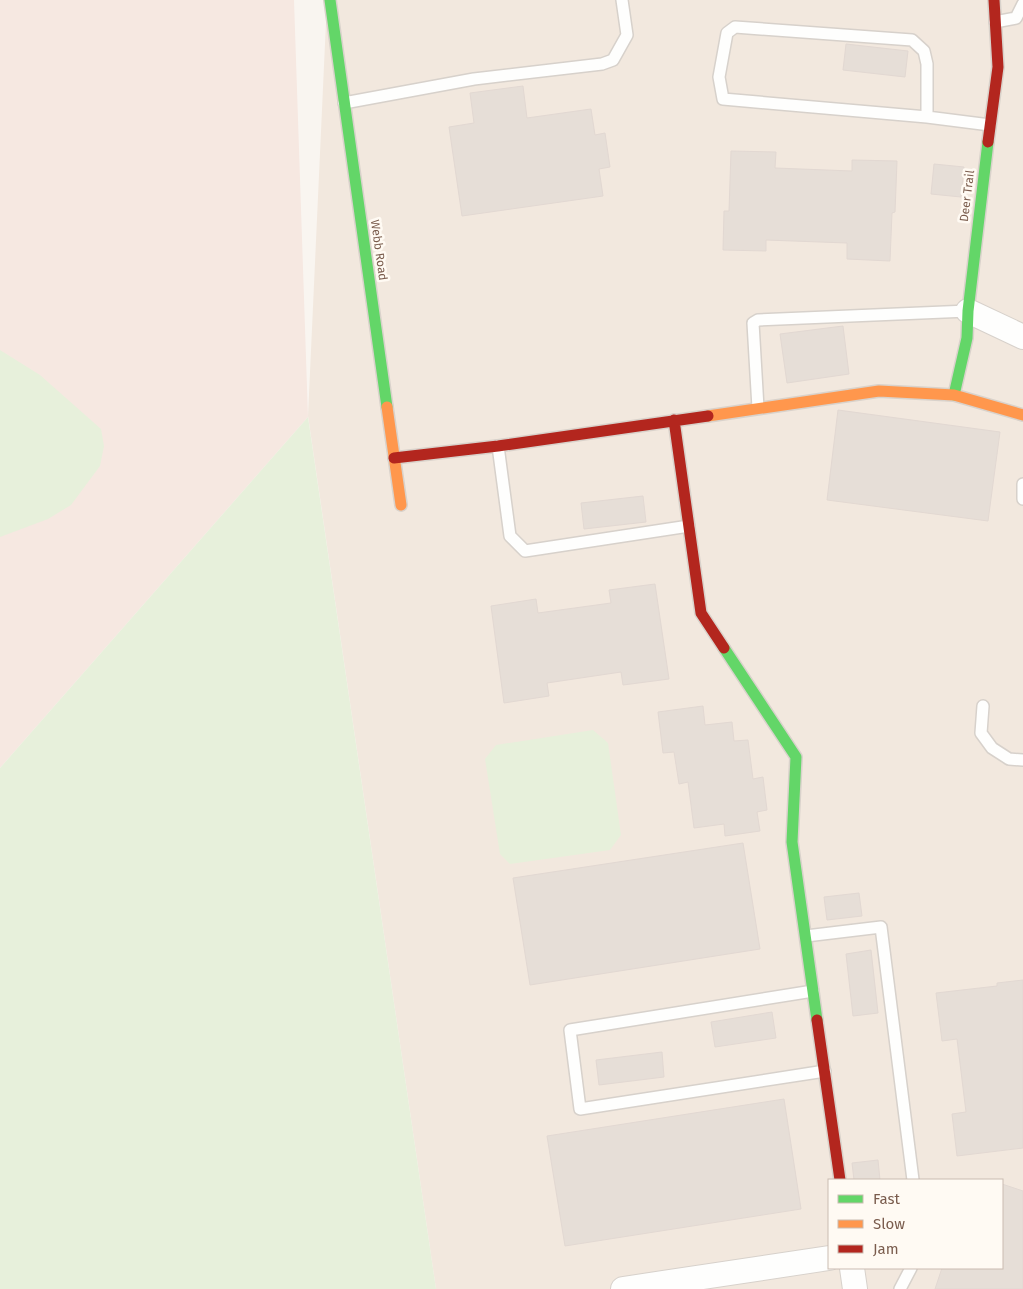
<svg xmlns="http://www.w3.org/2000/svg" width="1023" height="1289" viewBox="0 0 1023 1289" font-family="'Fira Sans',sans-serif">
  <style>
    .residential { fill: #f2e8de; fill-rule: evenodd }
    .commercial { fill: #f6e8e1 }
    .green { fill: #e7f0db }
    .building { fill: #e6ded7; stroke: #e2d8d2 }
    .lines { fill: none; stroke-linecap: round; stroke-linejoin: round }
    .lane-casing { stroke: #d7d1cb; stroke-width: 14 }
    .street-casing { stroke: #d7d1cb; stroke-width: 26 }
    .fast-casing { stroke: #d9d2cb; stroke-width: 14 }
    .slow-casing { stroke: #d9d2cb; stroke-width: 14 }
    .jam-casing { stroke: #d9d2cb; stroke-width: 14 }
    .lane { stroke: #fefefd; stroke-width: 11 }
    .street { stroke: #fefefd; stroke-width: 24 }
    .fast { stroke: #63d668; stroke-width: 11 }
    .slow { stroke: #ff974d; stroke-width: 11 }
    .jam { stroke: #b3261e; stroke-width: 11 }
    .labels { text-anchor: middle; dominant-baseline: central; stroke-width: 5; stroke-linejoin: round; paint-order: stroke }
    .street-label { font-size: 12px; fill: #7a5c4d; stroke: #fffaf3 }
  </style>
  <rect width="100%" height="100%" fill="#f9f5f0"/>
  <path class="residential" d="M327,0H1023V1289H436L308,416ZM829,1180H1002V1268H829Z"/>
  <path class="commercial" d="M0,0H294L308,417L0,768Z"/>
  <path class="green" d="M0,350L40,375L101,429L104,446L100,466L71,505L48,519L0,537Z
    M308,417L436,1289H0V768Z
    M593,730L608,743L621,835L610,850L510,864L500,854L485,759L496,745Z"/>
  <path class="building" d="M846,44L908,51L905,77L843,70Z
    M523,86L527,118L591,109L595,135L605,133L610,167L599,169L603,196L462,216L449,127L474,123L470,93Z
    M731,151L776,152L775,168L852,171V160L897,161L895,212L892,213L890,261L847,259V243L766,240V251L723,250L724,211H729Z
    M934,164L964,167L961,197L931,194Z
    M843,326L849,374L787,383L780,334Z
    M838,410L1000,432L988,521L827,500Z
    M643,496L646,522L584,529L581,503Z
    M655,584L669,679L623,685L621,672L547,683L549,696L504,703L491,606L536,599L538,613L611,603L609,590Z
    M703,706L705,725L732,722L734,741L748,740L753,779L763,777L767,810L757,812L760,831L725,836L724,824L694,828L688,782L679,784L674,752L663,753L658,712Z
    M743,843L760,949L530,985L513,878Z
    M859,893L862,916L827,920L824,897Z
    M871,950L878,1013L853,1016L846,954Z
    M1023,980V1148L957,1156L952,1114L966,1112L957,1039L942,1041L936,993L997,986V983Z
    M772,1012L776,1038L715,1047L711,1022Z
    M662,1052L664,1077L599,1085L596,1060Z
    M784,1099L801,1209L565,1246L547,1136Z
    M878,1160L880,1180H854L852,1163Z
    M1002,1184L1023,1191V1289H935L942,1268H1002Z"/>
  <g class="lines">
    <g class="lane-casing">
      <path id="lane" d="M995,22L1016,18L1023,4
        M344,103L474,79L602,64L613,60L627,35L622,0
        M927,117V64L924,51L912,40L735,27L727,33L719,77L723,99L927,117L990,125
        M758,408L753,323L758,320L968,311
        M498,446L510,536L525,551L689,526
        M1023,484V499
        M983,706L981,733L992,748L1009,759L1023,760
        M806,936L881,927L913,1180
        M813,991L570,1030L580,1109L825,1071
        M900,1289L911,1268"/>
    </g>
    <g class="street-casing">
      <path id="street" d="M968,311L1023,337
        M852,1268L855,1289
        M623,1289L829,1258"/>
    </g>
    <g class="fast-casing">
      <path id="fast" d="M330,0L387,407
        M954,395L967,338L968,311L988,142
        M724,648L796,757L792,842L817,1020"/>
    </g>
    <g class="slow-casing">
      <path id="slow" d="M387,407L401,505
        M708,416L879,391L954,395L1023,415"/>
    </g>
    <g class="jam-casing">
      <path id="jam" d="M988,142L998,67L994,0
        M674,420L701,613L724,648
        M394,458L498,446L708,416
        M817,1020L840,1180"/>
    </g>
    <use href="#lane" class="lane"/>
    <use href="#street" class="street"/>
    <use href="#fast" class="fast"/>
    <use href="#slow" class="slow"/>
    <use href="#jam" class="jam"/>
  </g>
  <g class="labels">
    <g class="street-label">
      <text transform="translate(967 196) rotate(-83)">Deer Trail</text>
      <text transform="translate(379 250) rotate(82)">Webb Road</text>
    </g>
  </g>
  <rect x="828" y="1179" width="175" height="90" fill="#fffaf3" stroke="#cabbb1"/>
  <rect x="838" y="1195" width="25" height="8" fill="#63d668" stroke="#cabbb1"/>
  <text x="873" y="1204" font-size="15" fill="#7a5c4d">Fast</text>
  <rect x="838" y="1220" width="25" height="8" fill="#ff974d" stroke="#cabbb1"/>
  <text x="873" y="1229" font-size="15" fill="#7a5c4d">Slow</text>
  <rect x="838" y="1245" width="25" height="8" fill="#b3261e" stroke="#cabbb1"/>
  <text x="873" y="1254" font-size="15" fill="#7a5c4d">Jam</text>
</svg>
